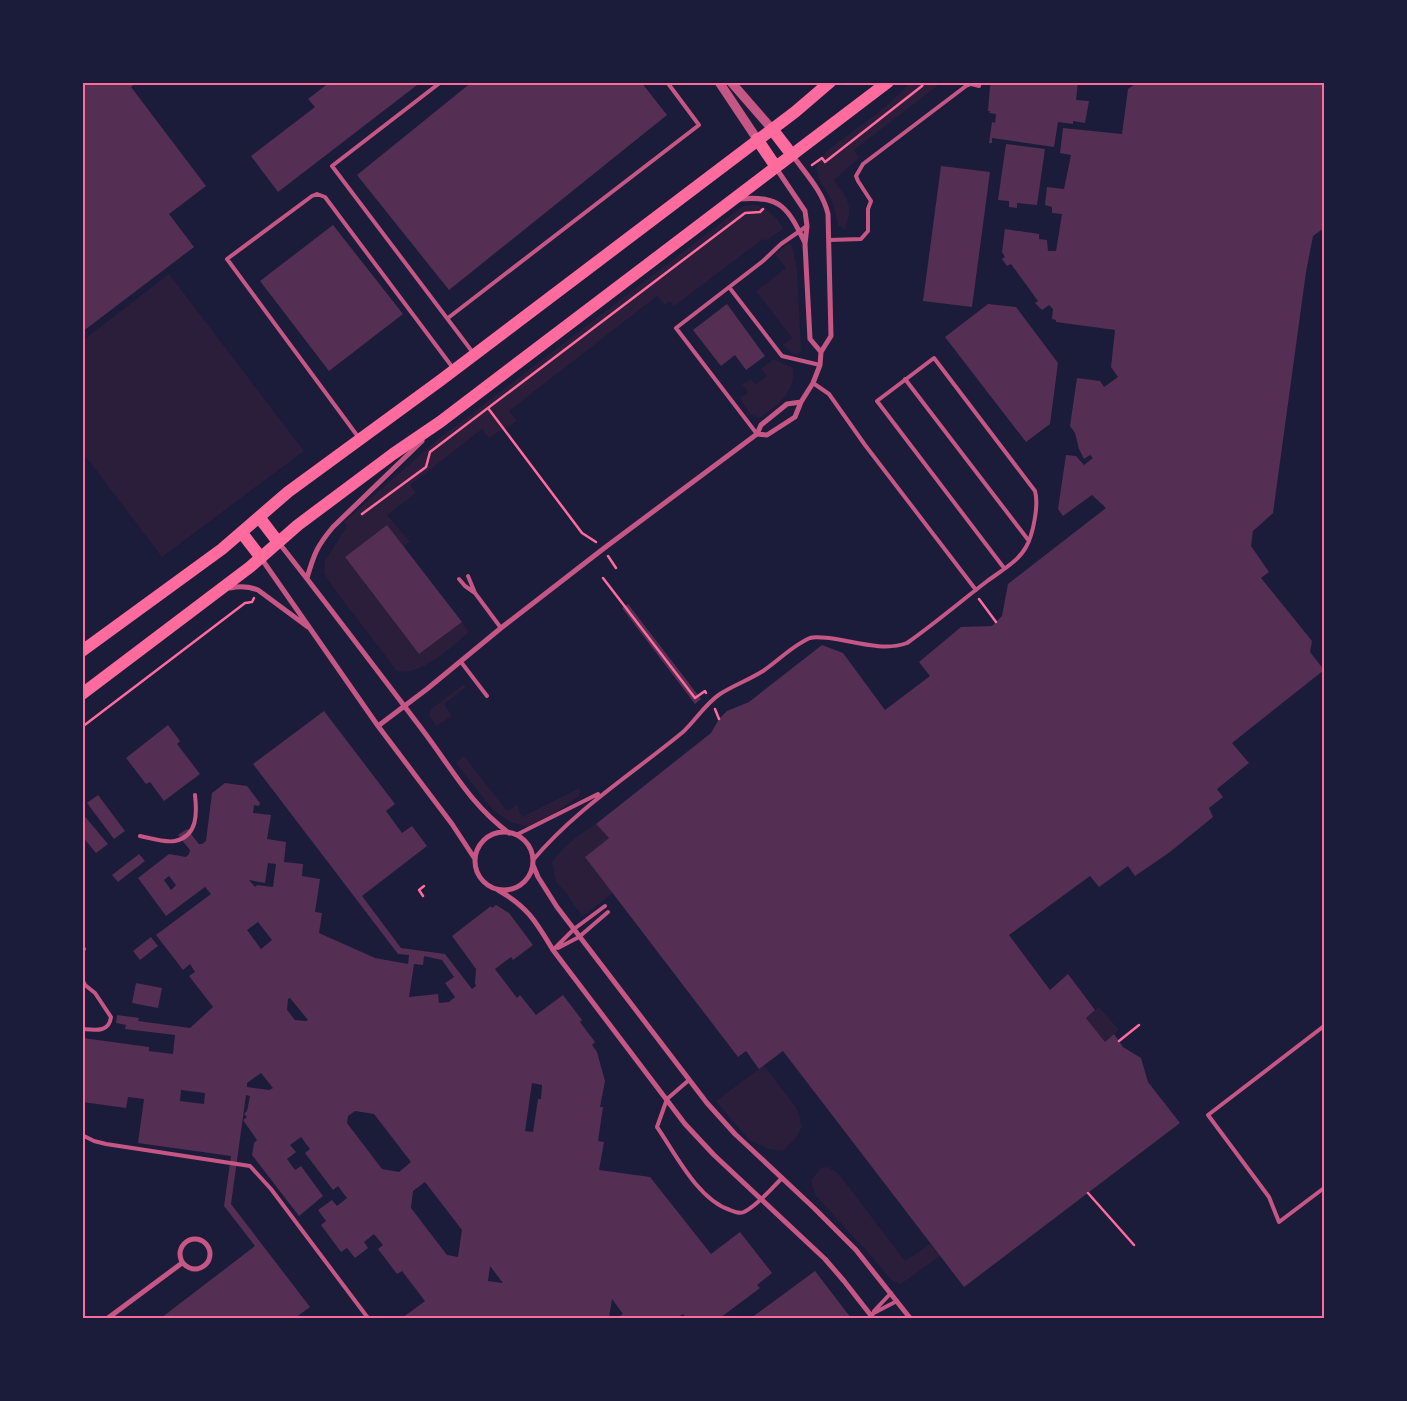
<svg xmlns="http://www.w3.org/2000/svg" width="1407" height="1401" viewBox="0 0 1407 1401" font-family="Roboto,sans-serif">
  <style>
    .green { fill: #2a1e3b }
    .building { fill: #542f53; fill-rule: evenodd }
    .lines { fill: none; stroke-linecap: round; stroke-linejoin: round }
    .path { stroke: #ff6b9d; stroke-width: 2.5 }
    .service { stroke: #c65784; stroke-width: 4 }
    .minor { stroke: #c65784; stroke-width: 5 }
    .tertiary { stroke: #c65784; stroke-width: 9 }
    .primary { stroke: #ff6b9d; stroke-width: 12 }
    .neatline { fill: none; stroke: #ff6b9d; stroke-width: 2 }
  </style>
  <rect width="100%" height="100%" fill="#1b1b3a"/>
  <path class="green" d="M910,83H941L854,150L859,158L834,180C848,201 854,203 845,230L838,225L833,203L819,179L817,170L818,161L829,149L883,109Z
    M752,205C764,205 779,218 783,229L766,241L763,239L674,306L670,301L665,305L657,296L509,411L517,421C507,428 498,431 489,438L482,429L410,485L416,493L387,515L410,542L403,546L387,525L345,557L419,654L462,622L469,632C452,646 421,677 397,671L332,586L324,573L325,561L347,526L344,522L437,440L743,206Z
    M788,244L792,245L797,269L801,351L797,355L793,354L783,345L792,338L756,291L786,268L775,254Z
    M169,274L304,451L162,557L83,453L82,341Z
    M773,359L793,368C797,391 776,407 759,418L750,414L740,398L748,392L742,384L751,379L756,384L767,376L761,369Z
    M463,685L466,687L444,704L452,716L436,726L429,715L431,709Z
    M464,756L507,811L517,805L522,817L580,788L579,796L544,821L529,827L510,822L493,810L456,763Z
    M596,824L609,838L585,857L613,893L583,916L575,907L568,895L556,882L552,862C564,846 579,834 596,824Z
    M1099,1007L1119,1030L1105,1042L1086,1018Z
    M764,1065L797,1109L802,1126L796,1138L783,1151L768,1149L749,1140L716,1101Z
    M828,1167L838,1173L905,1261L930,1244L940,1256L901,1284L891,1280L873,1258L815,1195L811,1180L821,1168Z"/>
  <path class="building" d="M82,82H137L131,87L206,186L169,214L194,247L82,332Z
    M330,82H421L278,192L251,156L315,107L308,99Z
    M472,82H641L667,115L449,290L357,175Z
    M995,82H1078L1076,100L1089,101L1085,123L1073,121V124L1058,122L1054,147L992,138V143H989L992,122L995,123L996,114L989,113L990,111H988L990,86Z
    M1138,82H1324V228L1313,236L1306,272L1273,513L1253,531L1251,546L1269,572L1261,578L1312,641L1310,652L1324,670L1232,743L1249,763L1217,789L1223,797L1209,808L1213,817L1170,852L1135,876L1128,866L1099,887L1090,876L1009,935L1050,990L1068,974L1095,1010L1086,1018L1105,1042L1114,1034L1123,1047L1141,1058L1148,1082L1180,1123L964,1287L783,1051L759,1069L746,1051L738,1057L585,857L609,838L596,824L711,733L719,719L727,711L749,702L822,645L843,653L885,710L930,676L919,662L961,627L992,626L1002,616L1008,584L1106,508L1092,495L1063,516L1058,509L1066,455L1076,456L1084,465L1093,458L1090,455L1084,459L1079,449L1075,433L1070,426L1077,378L1100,381L1104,387L1118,377L1111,367L1115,330L1056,322V320L1052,319L1053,309L1049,305L1042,310L1035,303L1038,301L1011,264L1007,266L1002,259L1005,257L1002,252L1005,229L1039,234V239L1047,240L1048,251H1056L1062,214L1052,213V207L1045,205L1047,187L1064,189L1071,155L1060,153L1063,128L1122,134L1128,89Z
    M1006,144L1045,149L1037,205L1017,203V208L1009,207V201L998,200Z
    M941,166L990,172L972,307L923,301Z
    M333,225L403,314L329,371L260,281Z
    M727,304L765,356L746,370L735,355L721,366L693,330Z
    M988,304L1016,307L1058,363L1050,424L1026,442L945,337Z
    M387,525L462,622L419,654L345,557Z
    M628,604L701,699L695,704L622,608Z
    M324,711L395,804L386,811L402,833L412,826L427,846L362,896L401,948L445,954L472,989L476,986L475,983L476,969L452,936L491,906L492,908L496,905L509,913L533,945L513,960L511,957L495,969L517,998L520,995L536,1015L563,995L582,1020L580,1022L595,1042L592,1045L597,1052L605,1081L600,1107H603L598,1141L604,1142L599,1170L650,1177L711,1254L740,1232L772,1273L757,1285L760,1288L720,1318H686L683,1314L677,1318H617L623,1314L612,1299L609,1318H402L425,1301L402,1271L397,1274L378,1249L383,1245L374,1234L364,1242L368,1248L355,1258L347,1248L341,1252L321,1225L326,1221L318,1210L332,1200L337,1206L347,1198L338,1186L333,1190L305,1153L310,1149L301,1137L290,1145L296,1152L287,1159L295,1170L301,1166L323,1196L299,1216L252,1155L254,1143L257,1140L243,1120L247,1117L244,1114L247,1111L250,1096L246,1095L231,1204L310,1307L295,1318H161L255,1246L224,1206L231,1156L138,1143L144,1099L128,1097L126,1108L82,1102L83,1038L149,1047V1051L173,1054L175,1035L125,1029L126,1025L116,1023L117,1015L139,1018L138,1021L190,1028L213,1007L189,976L195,972L190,964L183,970L156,935L211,894L205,887L166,916L138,878L169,854L186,857L189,854L190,850L178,835L187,829L199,844H202L206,841L212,793L225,783L247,786L260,803L259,806L254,805L253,813L271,815L267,839L286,842L284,862L303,864L302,876L320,879L315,912L322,913L319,933L375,958L408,964L409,955L398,954L253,764ZM268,863L276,864L273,887L257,885L255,887L249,880L265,883ZM169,876L176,885L171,890L164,880ZM258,922L272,940L261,949L247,930ZM424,956L442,960L454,977L445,983L455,997L449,1002L439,1003L438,994L409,997L414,964L423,965ZM290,998L308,1020L306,1021L295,1020L287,1010L288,999ZM261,1073L273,1088L269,1090L247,1087V1083ZM532,1083L542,1085L541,1099H538L533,1132L525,1131ZM181,1090L205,1093L204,1104L180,1101ZM355,1111L374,1114L411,1162L399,1172L382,1169L347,1123L348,1116ZM425,1182L462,1230L458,1257L447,1255L411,1208L413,1191ZM490,1266L503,1283L488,1281Z
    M168,725L180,741L177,744L200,774L164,801L150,782L146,784L126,758Z
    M98,795L125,831L114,839L87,803Z
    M82,813L108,844L96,853L82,836Z
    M139,854L145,861L118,882L112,875Z
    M151,937L158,946L140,960L133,951Z
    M136,983L162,988L158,1008L132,1003Z
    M815,1271L851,1318H751Z"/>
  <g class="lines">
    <path class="path" d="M812,165L822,158L825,162L922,86L924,82
      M488,408L582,533L596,542
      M362,514L426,467L430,452L745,213L760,212L763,209
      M608,556L616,568
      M603,578L695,698L705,691L706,693
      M979,599L996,622
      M715,709L719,719
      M82,727L245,603L252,602L254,598
      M423,896L419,890L424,886
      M1119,1041L1139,1025
      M1088,1193L1134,1245"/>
    <path class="service" d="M441,82L332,166L474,354
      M829,240L861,239L868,231V209L871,201L858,181L856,176L863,164L966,86L971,84L979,86L980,82
      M729,287L782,356L820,365
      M448,318L699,125L667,82
      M905,379L1029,541
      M813,383L829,394L865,445L976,590
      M757,434L676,328L763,261L781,244L807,226
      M359,438L227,259L312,196L317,194L325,197L453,368
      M468,576L475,593
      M459,579L465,586L475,593L501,628
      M461,662L487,696
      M516,835L598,794
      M140,836C150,838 165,843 175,841C198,836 197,813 195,795
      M533,860C576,809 632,774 683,732C696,720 705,704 720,694C734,685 749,680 763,671C778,661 793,645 810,638C816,636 822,638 829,638C853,641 883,652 907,643C934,624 960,602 986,582C999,572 1018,562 1026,547C1033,535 1039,505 1035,491L934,358L877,401L1004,568
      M82,946L84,949
      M558,948L579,937L608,912
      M553,950L574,929L605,906
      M82,979L85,985L95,993L111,1017C109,1033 95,1030 82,1029
      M1324,1026L1208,1115L1269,1197L1279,1222L1324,1188
      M689,1080L667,1099L657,1127C675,1153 698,1200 730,1210C735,1212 739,1214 744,1212C759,1204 771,1189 782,1178
      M82,1135L94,1141L106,1144L250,1166L271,1189L368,1318
      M874,1311L891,1293
      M870,1315L897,1301"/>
    <path class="minor" d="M776,168L805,211L807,226L805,244L810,339L821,352
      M739,199C781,195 788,208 805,243
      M757,434L767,435L795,417L801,402L813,383L820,365L821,352L831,336L828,214C823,192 806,174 793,156
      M279,543C328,605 376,669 424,732C452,769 471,805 509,833
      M261,558L378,726L452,824L475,859
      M307,578C314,554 317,546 333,527L422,441
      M230,588C240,586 248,586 258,590L308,627
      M378,726L427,689L501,628L603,549L757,434L761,425L787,404L801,402
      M475 861a29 29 0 1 1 58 0a29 29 0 1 1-58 0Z
      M533,865L538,877L557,907L707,1103L735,1134L814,1208L856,1250L910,1318
      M498,890C528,907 536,922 553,950L685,1124L714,1155L825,1259L844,1281L873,1318
      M180 1254a15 15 0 1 1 30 0a15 15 0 1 1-30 0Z
      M108,1318L182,1263"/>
    <path class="tertiary" d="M719,82L757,139
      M731,82L772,129"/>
    <path class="primary" d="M772,129L792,155
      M757,139L776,167
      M259,517L278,542
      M242,533L261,558
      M82,651L222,549L288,492L441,380L795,112L830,82
      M82,694L250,567L298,525L393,454L440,422L888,82"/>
  </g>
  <rect width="1407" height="1401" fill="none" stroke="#1b1b3a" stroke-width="168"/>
  <rect x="84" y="84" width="1239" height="1233" class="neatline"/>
</svg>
